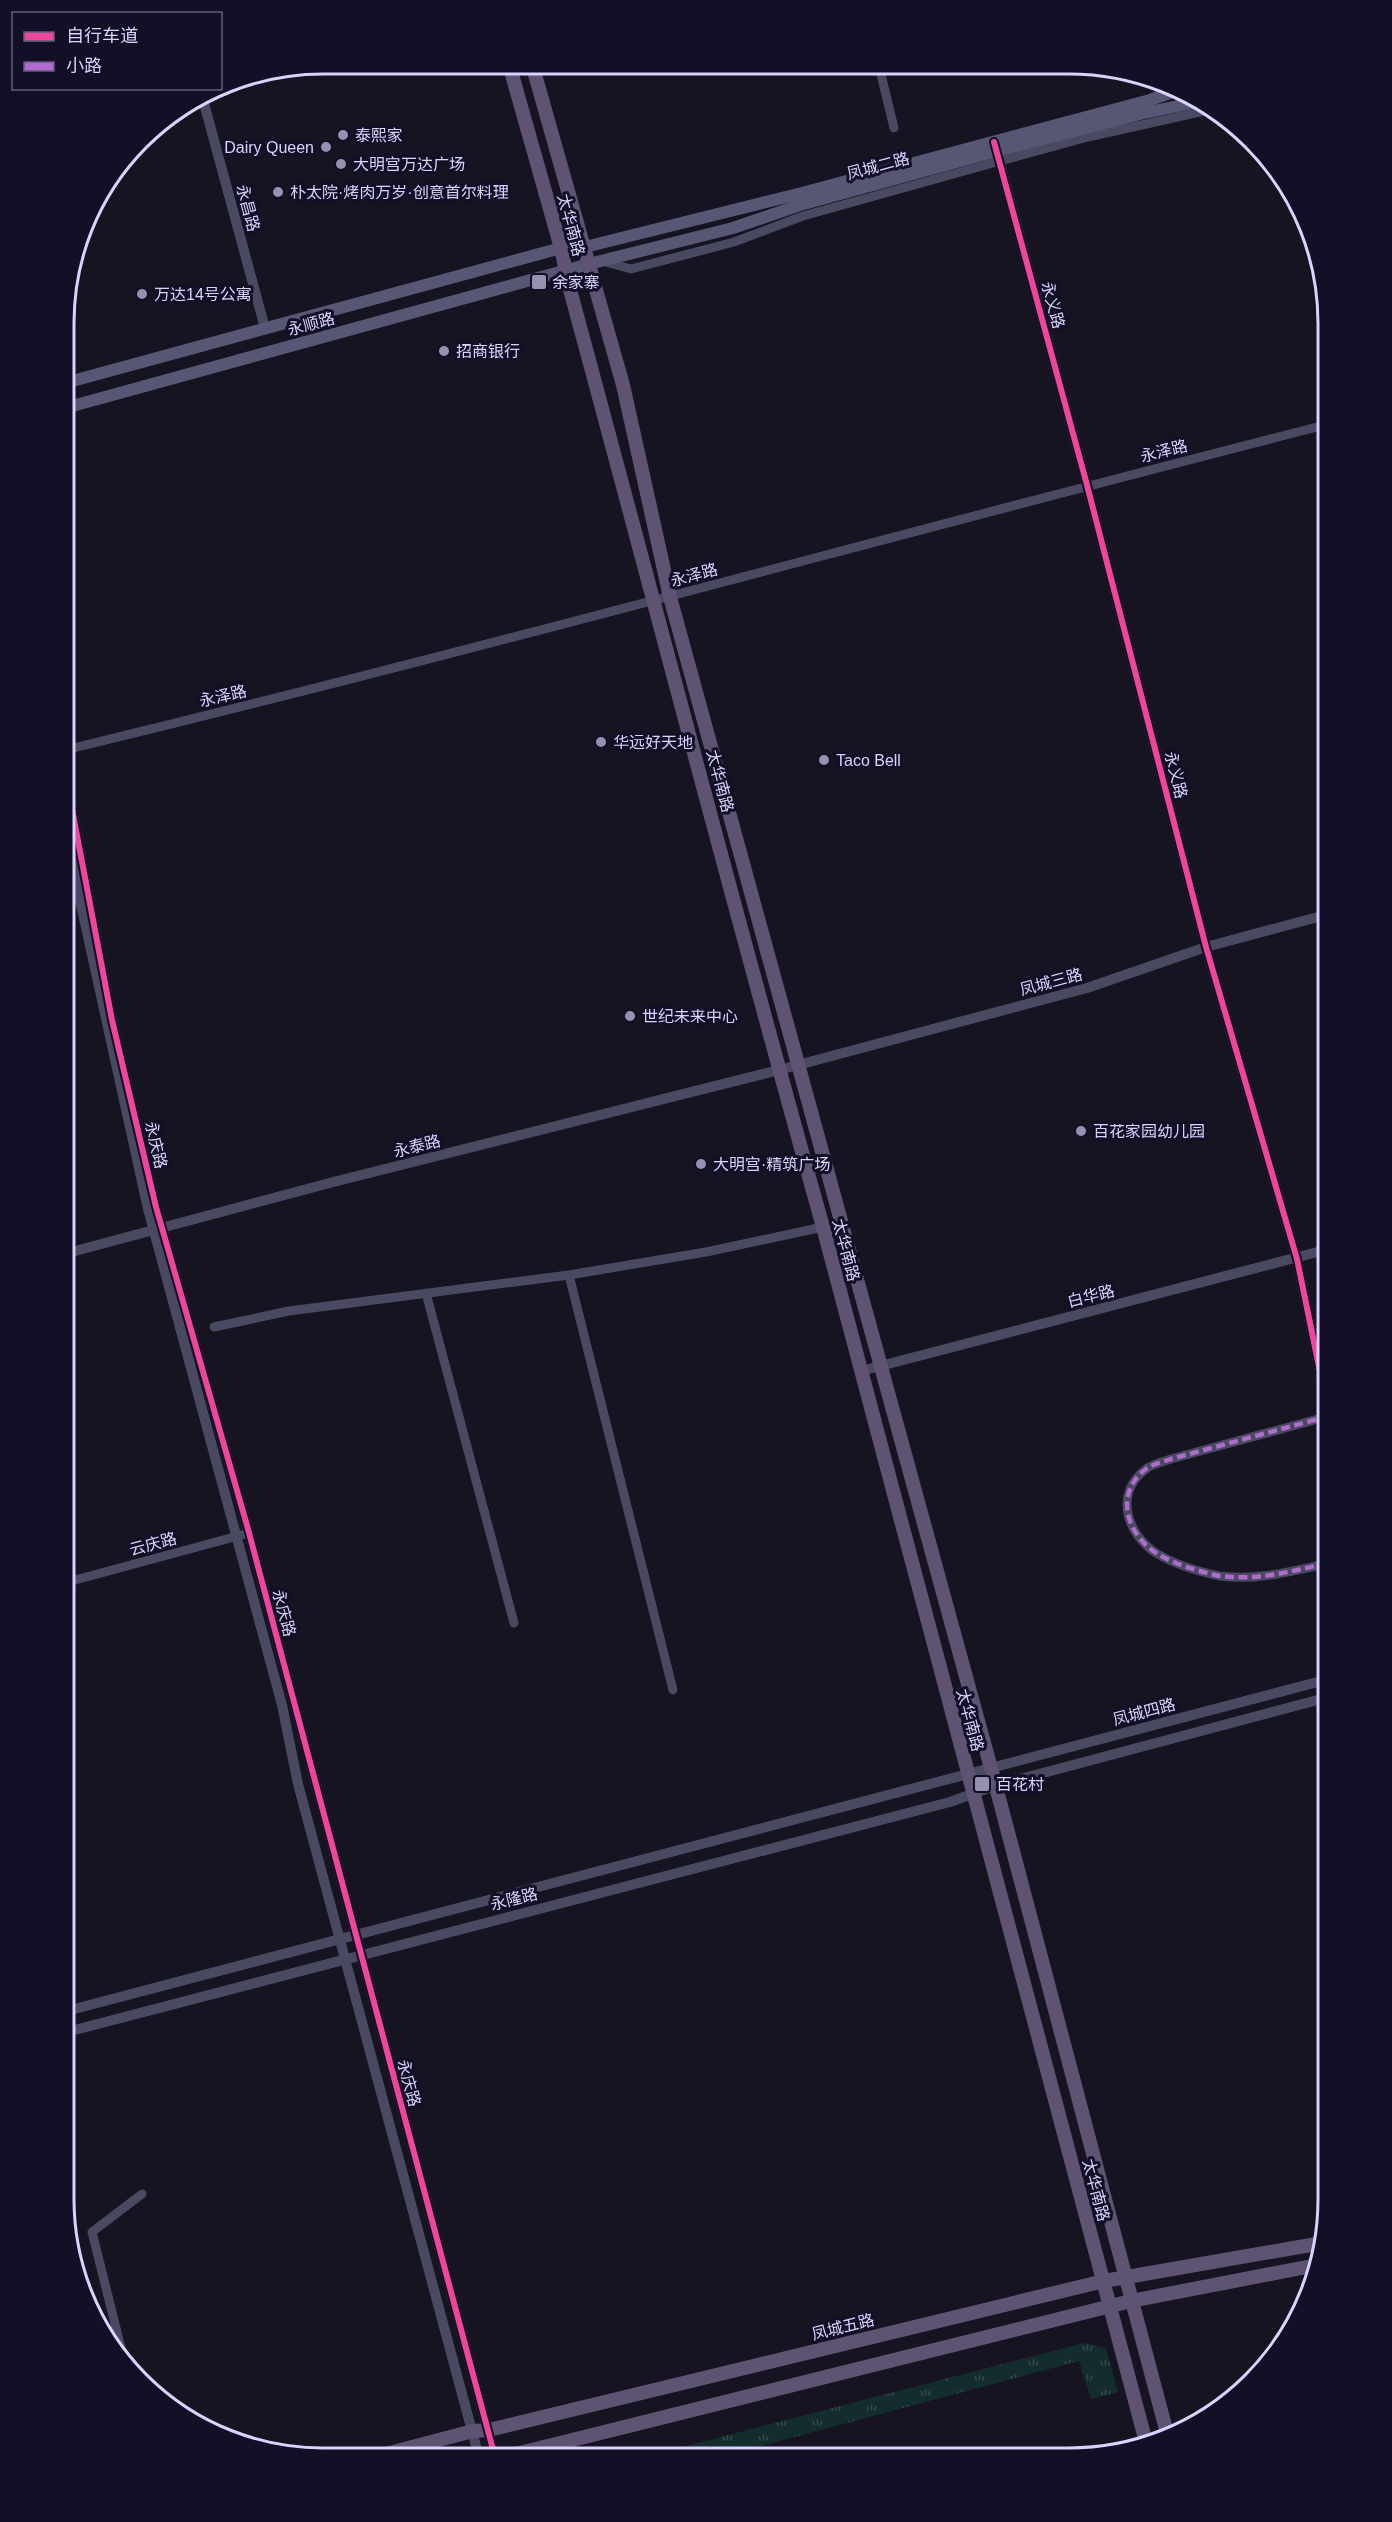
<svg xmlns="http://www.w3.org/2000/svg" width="1392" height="2522" viewBox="0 0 1392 2522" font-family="Helvetica,'Noto Sans SC',sans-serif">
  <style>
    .grass { fill: url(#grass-tufts) }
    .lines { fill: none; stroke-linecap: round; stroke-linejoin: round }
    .minor { stroke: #4a4962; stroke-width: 9 }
    .tertiary { stroke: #4a4962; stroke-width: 10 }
    .secondary { stroke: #575674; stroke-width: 12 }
    .primary { stroke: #5e5373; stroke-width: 14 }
    .quiet { stroke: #b06ccc; stroke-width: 4.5; stroke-dasharray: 9 4.5; stroke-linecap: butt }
    .cycleway-casing { stroke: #130f26; stroke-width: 10 }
    .cycleway { stroke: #ed469a; stroke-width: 6 }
    .poi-dot { fill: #9591b1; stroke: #130f26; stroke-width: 2 }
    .labels { text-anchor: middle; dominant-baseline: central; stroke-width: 6; stroke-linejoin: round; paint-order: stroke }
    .poi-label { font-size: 16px; fill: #d9d4ff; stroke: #130f26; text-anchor: start }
    .street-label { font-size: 16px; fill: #d9d4ff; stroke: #130f26 }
    .rim { fill: none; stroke: #d9d4ff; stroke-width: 3 }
  </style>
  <defs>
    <pattern id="grass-tufts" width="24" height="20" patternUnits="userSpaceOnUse" patternTransform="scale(1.5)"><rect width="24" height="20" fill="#132c2d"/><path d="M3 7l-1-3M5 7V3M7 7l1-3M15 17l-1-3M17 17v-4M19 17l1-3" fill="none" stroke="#354a4c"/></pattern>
  </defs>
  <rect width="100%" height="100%" fill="#161421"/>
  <path class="grass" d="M1084,2343L1106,2348L1118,2392L1091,2399L1079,2361L716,2458L643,2457Z"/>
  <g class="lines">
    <path class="minor" d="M879,66L894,128
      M534,70L554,64
      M602,261L631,269L734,242L803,216L1000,161L1088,137L1213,109
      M65,750C488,648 907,531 1329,424
      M569,1275L673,1690
      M426,1293L514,1623
      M214,1327L289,1311L569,1275L706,1252L823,1227
      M1329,1416L1171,1459C1163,1462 1152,1464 1146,1469C1114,1493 1126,1533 1156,1553C1174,1564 1200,1572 1220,1576C1258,1581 1292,1571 1329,1563
      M64,1583L249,1533
      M125,2364L92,2232L142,2194"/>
    <path class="tertiary" d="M202,96L265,328
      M995,145L1087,485L1206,947L1297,1259L1329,1416
      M65,772L112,1020L156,1207L248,1529L495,2457
      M65,832L148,1209L282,1705L298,1784L479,2457
      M64,1254L337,1181L779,1070L1087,988L1206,947L1329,914
      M861,1371L1329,1249
      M63,2012C485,1900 907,1791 1329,1679
      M63,2033L950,1802L994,1786L1329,1697"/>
    <path class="secondary" d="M65,383L561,248L585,247L798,194L1150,100L1181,89
      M65,408L589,264L733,228L800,205L997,151L1140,114L1201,101"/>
    <path class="primary" d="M509,64L561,248L569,286C654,599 735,914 823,1227L1147,2446
      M532,64L623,385L670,597L991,1768L1168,2437
      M374,2457L473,2431L489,2430L1104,2281L1322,2243
      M504,2457L1131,2301L1317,2265"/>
    <path class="quiet" d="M1329,1416L1171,1459C1163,1462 1152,1464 1146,1469C1114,1493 1126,1533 1156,1553C1174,1564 1200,1572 1220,1576C1258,1581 1292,1571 1329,1563"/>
    <g class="cycleway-casing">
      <path id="cycleway" d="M994,142L1087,485L1206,947L1297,1259L1329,1416
        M65,772L112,1020L156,1207L248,1529L495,2457"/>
    </g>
    <use href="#cycleway" class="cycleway"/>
  </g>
  <g class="poi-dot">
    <circle cx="343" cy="135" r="6"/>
    <circle cx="326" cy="147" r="6"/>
    <circle cx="341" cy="164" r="6"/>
    <circle cx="278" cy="192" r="6"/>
    <rect x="531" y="274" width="16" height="16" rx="3"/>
    <circle cx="142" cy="294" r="6"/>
    <circle cx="444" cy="351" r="6"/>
    <circle cx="601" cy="742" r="6"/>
    <circle cx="824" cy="760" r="6"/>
    <circle cx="630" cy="1016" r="6"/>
    <circle cx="1081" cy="1131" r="6"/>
    <circle cx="701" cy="1164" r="6"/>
    <rect x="974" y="1776" width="16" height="16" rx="3"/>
  </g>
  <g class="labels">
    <g class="poi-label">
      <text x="355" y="135">泰熙家</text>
      <text x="314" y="147" text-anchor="end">Dairy Queen</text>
      <text x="353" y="164">大明宫万达广场</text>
      <text x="290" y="192">朴太院·烤肉万岁·创意首尔料理</text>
      <text x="552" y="282">余家寨</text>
      <text x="154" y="294">万达14号公寓</text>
      <text x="456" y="351">招商银行</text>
      <text x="613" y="742">华远好天地</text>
      <text x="836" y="760">Taco Bell</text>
      <text x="642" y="1016">世纪未来中心</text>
      <text x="1093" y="1131">百花家园幼儿园</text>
      <text x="713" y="1164">大明宫·精筑广场</text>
      <text x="996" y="1784">百花村</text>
    </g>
    <g class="street-label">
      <text transform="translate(878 166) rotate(-15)">凤城二路</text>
      <text transform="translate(248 208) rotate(75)">永昌路</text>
      <text transform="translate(571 225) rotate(75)">太华南路</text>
      <text transform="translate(1053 305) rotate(75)">永义路</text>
      <text transform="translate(311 324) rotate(-15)">永顺路</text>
      <text transform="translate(1164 451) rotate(-14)">永泽路</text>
      <text transform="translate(694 575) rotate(-15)">永泽路</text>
      <text transform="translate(223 696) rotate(-13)">永泽路</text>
      <text transform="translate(1176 775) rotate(76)">永义路</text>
      <text transform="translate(720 781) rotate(75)">太华南路</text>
      <text transform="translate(1051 982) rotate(-15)">凤城三路</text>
      <text transform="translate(156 1145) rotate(77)">永庆路</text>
      <text transform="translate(417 1146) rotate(-14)">永泰路</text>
      <text transform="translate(846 1250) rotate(75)">太华南路</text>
      <text transform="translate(1091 1296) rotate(-14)">白华路</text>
      <text transform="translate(153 1544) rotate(-15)">云庆路</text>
      <text transform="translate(284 1613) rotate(75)">永庆路</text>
      <text transform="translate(1144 1712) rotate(-15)">凤城四路</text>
      <text transform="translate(970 1720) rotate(75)">太华南路</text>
      <text transform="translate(514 1899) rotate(-14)">永隆路</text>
      <text transform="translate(409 2083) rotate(75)">永庆路</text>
      <text transform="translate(1096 2190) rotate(75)">太华南路</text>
      <text transform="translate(843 2327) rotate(-14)">凤城五路</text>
    </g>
  </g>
  <path d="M0 0H1392V2522H0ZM323 74H1069A249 249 0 0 1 1318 323V2199A249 249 0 0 1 1069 2448H323A249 249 0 0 1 74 2199V323A249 249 0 0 1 323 74Z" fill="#130f26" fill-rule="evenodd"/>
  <path class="rim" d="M323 74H1069A249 249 0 0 1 1318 323V2199A249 249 0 0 1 1069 2448H323A249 249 0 0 1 74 2199V323A249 249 0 0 1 323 74Z"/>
  <rect x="12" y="12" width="210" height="78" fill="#130f26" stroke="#625e7d" stroke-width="1.5"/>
  <rect x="24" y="32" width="30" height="9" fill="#ed469a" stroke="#625e7d" stroke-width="1.5"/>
  <text x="66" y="42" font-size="18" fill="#d9d4ff">自行车道</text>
  <rect x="24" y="62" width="30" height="9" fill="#b06ccc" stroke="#625e7d" stroke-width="1.5"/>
  <text x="66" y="72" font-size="18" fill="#d9d4ff">小路</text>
</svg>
